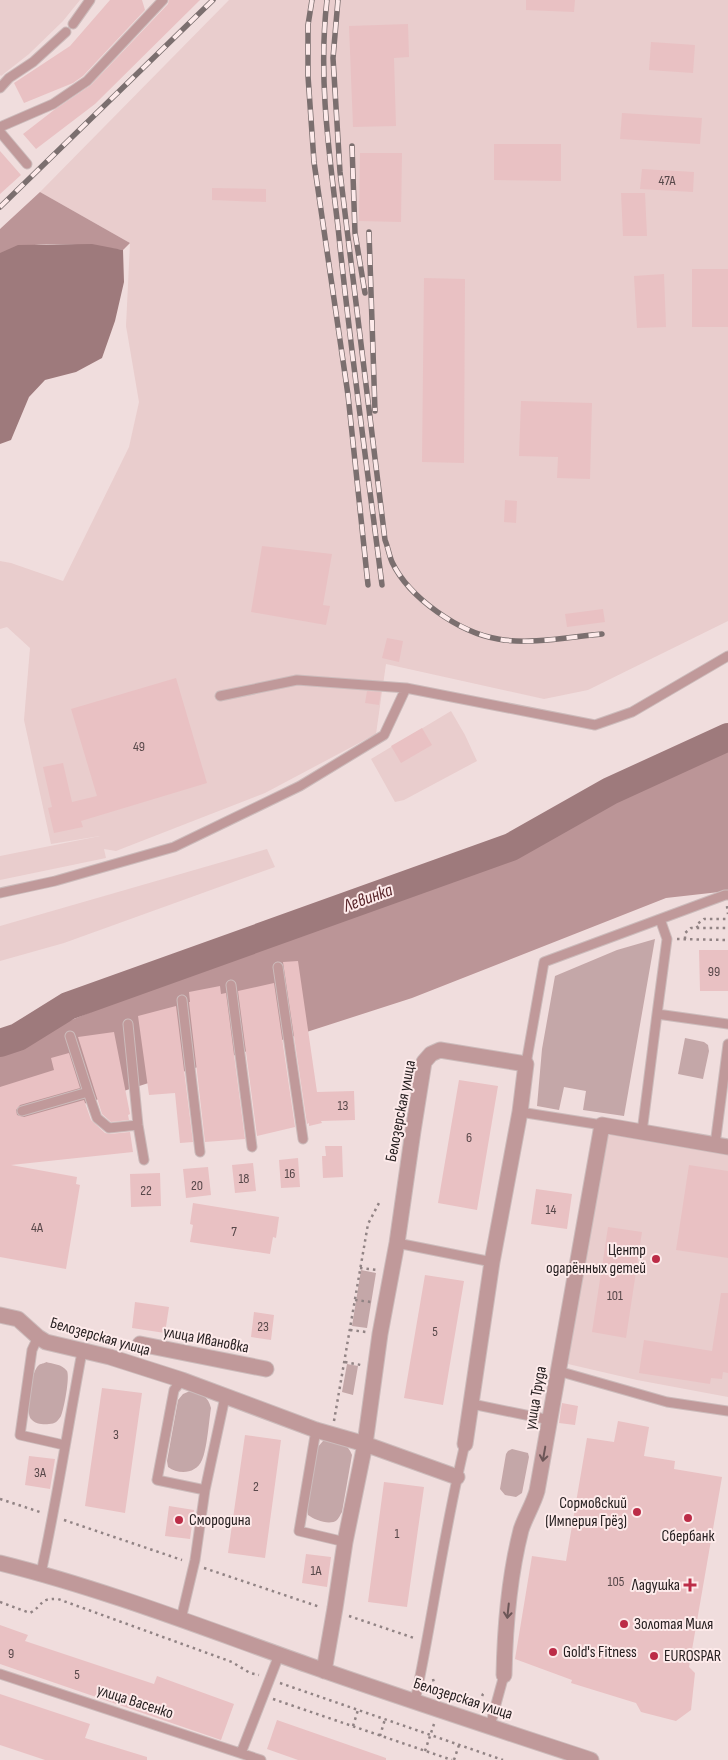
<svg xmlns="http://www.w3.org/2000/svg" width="728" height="1760" viewBox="0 0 728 1760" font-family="'Sofia Sans Condensed',sans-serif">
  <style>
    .built { fill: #e9cdcd }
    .green { fill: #c4a7a8 }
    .forest { fill: #bb9597 }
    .water { fill: #9e7a7c }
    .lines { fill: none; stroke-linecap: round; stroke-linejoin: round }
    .river { stroke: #9e7a7c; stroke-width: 28 }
    .building { fill: #e9c1c3 }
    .service-casing { stroke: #cbb; stroke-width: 11 }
    .minor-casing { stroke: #cbb; stroke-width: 17 }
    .path { stroke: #918384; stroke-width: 2.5; stroke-dasharray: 2.5 4; stroke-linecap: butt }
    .service { stroke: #c0999a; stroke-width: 9 }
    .minor { stroke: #c0999a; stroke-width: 15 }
    .rail-casing { stroke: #7b6f6f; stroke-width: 5.5 }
    .rail { stroke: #fdeaea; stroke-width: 4; stroke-dasharray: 11; stroke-linecap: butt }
    .oneway { stroke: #6c5657 }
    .poi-dot { fill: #bc2c47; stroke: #fdeaea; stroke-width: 2 }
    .labels { text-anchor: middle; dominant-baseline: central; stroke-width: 4; stroke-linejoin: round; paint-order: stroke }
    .number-label { font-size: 14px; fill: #58484a }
    .street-label { font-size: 16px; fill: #272021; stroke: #fdeaea }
    .poi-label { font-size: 16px; fill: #272021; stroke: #fdeaea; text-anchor: start }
    .water-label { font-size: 18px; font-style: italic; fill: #59262b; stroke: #fdeaea }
  </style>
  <rect width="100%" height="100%" fill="#f0dddd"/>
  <path class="built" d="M0,0H80L63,21L29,54L1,76L0,75Z
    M229,0H728V621L588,690L544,699L386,664L376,734L265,793L116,851L104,849L106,858L0,880V856L100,836L51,844L24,720L30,648L7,627L0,629V561L11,563L63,581L129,447L139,402L126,326L130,243L40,192Z
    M451,711L465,735L477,761L404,800L395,802L371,759Z
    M267,849L275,867L64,943L0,961V926Z
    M605,1132L728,1153V1397L637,1380L568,1364Z"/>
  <path class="green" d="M655,939L624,1116L583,1110L586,1091L564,1087L559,1110L537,1106L542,1049L555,976L617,950Z
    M685,1038L704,1042L708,1045L709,1051L703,1079L678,1074Z
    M361,1270L376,1273L367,1328L352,1326Z
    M46,1362C53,1364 62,1364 67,1371C70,1377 64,1409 61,1416C58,1421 55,1424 49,1424C44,1425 35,1424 31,1419C25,1413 31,1370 39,1365C39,1364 46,1363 46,1362Z
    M347,1364L358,1366L353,1395L342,1392Z
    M190,1391C202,1394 208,1396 211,1408C209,1421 207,1449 202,1460C196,1474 179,1475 168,1467L167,1461L178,1400L183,1394Z
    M330,1439C340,1442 348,1444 352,1455L342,1512C340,1515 339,1518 337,1520C330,1526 315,1520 308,1515L307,1508L317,1448L323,1441Z
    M512,1449L528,1453L529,1457L522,1493L516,1497L505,1495L500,1489L506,1454L508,1451Z"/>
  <path class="forest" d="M40,192L130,243L123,250C86,246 35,237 0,254V229Z
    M728,726V891L666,898L412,998L0,1131V1050L580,807Z"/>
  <path class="water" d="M92,244L123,250L124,282L115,321L102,358L76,372L45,380L29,397L11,440L0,444V253L18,245Z"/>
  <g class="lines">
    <path class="river" d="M0,1043L18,1037L68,1006L511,847L610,791L728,737"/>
  </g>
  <path class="building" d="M110,0H142L145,10L83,76L73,83L24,103L14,83L70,46Z
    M169,0H200L95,104L36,149L23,134L54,110L91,85L168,4Z
    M526,0H575L574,12L526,10Z
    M408,24L409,57L394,58L396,126L353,127L349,26Z
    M651,42L695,45L693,73L649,70Z
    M622,113L702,118L700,144L620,139Z
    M494,144H561V181L494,180Z
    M0,151L21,175L0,194Z
    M360,153H402L401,222L359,221Z
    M642,169L694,172L693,192L640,189Z
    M212,188L266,189V202L212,200Z
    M621,193H645L647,236H623Z
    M692,269H728V327H692Z
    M664,274L666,327L637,328L634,276Z
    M424,278L465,279L464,463L422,462Z
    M521,401L592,403L590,479L557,478L558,457L519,456Z
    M505,500L517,501L516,523L504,522Z
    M262,546L332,554L323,605L330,606L326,625L251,612Z
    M603,609L605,622L567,627L565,614Z
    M387,638L403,641L399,662L382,658Z
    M176,678L207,783L81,821L83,827L54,833L48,808L52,807L43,767L63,763L72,802L97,796L71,709Z
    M367,691L381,692L379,705L365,703Z
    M422,728L432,745L401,763L391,746Z
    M699,950H728V991H700Z
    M298,961L317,1092L354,1091L355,1120L321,1121L322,1123L309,1126V1123L307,1124L283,962Z
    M274,983L295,1127L257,1136L238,991Z
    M220,986L221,994L226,993L245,1139L205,1142L189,1002H190L189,992Z
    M176,1006L193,1142L180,1143L175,1093L149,1095L138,1016Z
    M114,1032L130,1114L128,1115L129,1120L111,1122L102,1114L78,1037Z
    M69,1053L80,1088L20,1105L16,1110L17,1115L24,1117L84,1100L91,1120L105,1133L110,1134L130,1132L133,1152L11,1165L77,1177L76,1184L80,1185L66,1269L0,1257V1087L54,1070L51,1058Z
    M459,1080L498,1086L477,1210L438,1203Z
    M325,1146H342L343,1177L323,1178L322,1156H326Z
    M298,1158L300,1187L281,1188L279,1160Z
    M253,1163L256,1191L235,1193L232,1165Z
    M689,1165L728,1171V1258L676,1250Z
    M208,1167L211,1195L186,1198L183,1169Z
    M160,1173L161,1206L131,1207L130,1174Z
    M536,1189L572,1194L567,1229L531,1224Z
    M193,1203L279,1217L276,1238L273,1237L270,1254L190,1242L193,1225L190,1224Z
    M608,1227L642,1232L626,1338L592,1332Z
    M425,1275L464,1281L443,1405L404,1398Z
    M721,1293H728V1373L723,1372L722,1379L711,1378L710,1384L639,1373L644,1340L712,1351Z
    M135,1302L169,1307L165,1333L132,1328Z
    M254,1312L274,1315L271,1340L251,1337Z
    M102,1388L142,1393L125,1513L85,1506Z
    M562,1403L578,1406L575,1425L559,1423Z
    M618,1421L649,1427L644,1456L675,1461L674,1469L722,1477L689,1667L695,1673L691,1710L676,1721L641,1712L636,1703L571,1683L572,1680L515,1659L532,1556L566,1561L587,1438L614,1442Z
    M245,1435L281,1440L265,1558L228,1553Z
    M29,1456L55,1459L50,1489L25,1485Z
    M384,1482L424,1487L407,1607L368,1602Z
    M169,1506L194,1510L190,1539L165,1536Z
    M306,1554L331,1557L327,1587L302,1583Z
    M0,1625L28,1635L25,1641L154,1684L157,1676L234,1704L221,1740L0,1664Z
    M0,1694L90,1724L85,1738L147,1757V1760H45L0,1745Z
    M277,1720L386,1758V1760H298L267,1749Z"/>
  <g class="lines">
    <g class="service-casing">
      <path id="service" d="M73,24L90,0
        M0,88L9,78L33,62L66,32
        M0,127L53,104L87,81L163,0
        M0,132L27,164
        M220,696L297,680L406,688L595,725L632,712L728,656
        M0,893L55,881L174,847L300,786L384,735L406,688
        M278,967L303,1139
        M231,985L252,1147
        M182,1000L200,1152
        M657,1014L667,939L660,919
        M128,1024L138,1125L144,1160
        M70,1036L88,1092
        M526,1064L544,962L725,895H728
        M22,1111L88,1092L97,1118L109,1128L138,1125
        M520,1112L602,1125
        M642,1132L657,1014L728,1024
        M715,1145L728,1044
        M397,1243L492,1262
        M38,1337L32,1350L20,1435L64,1445
        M558,1371L667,1402L728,1411
        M182,1380L174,1390L157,1480L205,1490
        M472,1404L550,1420
        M316,1430L299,1531L345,1542
        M41,1573C57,1500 68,1426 82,1352
        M181,1619L195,1560L205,1490L225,1397
        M0,1674L261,1760
        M415,1701C433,1616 444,1529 465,1444
        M490,1726L504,1675
        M241,1753L279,1655"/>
    </g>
    <g class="minor-casing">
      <path id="minor" d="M0,1315L18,1319L38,1337L46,1342L110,1357L182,1380L316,1430L365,1444L457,1477
        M140,1344L266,1369
        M0,1563C105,1589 206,1629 308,1665C402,1698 497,1729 591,1760
        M324,1671L335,1608L345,1542L365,1444L380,1334L397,1243L413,1131L424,1062L431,1054L440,1050L526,1064L520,1112L492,1262L465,1444
        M504,1675C505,1627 509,1577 521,1530C525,1517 533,1505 537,1491L602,1125L728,1147"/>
    </g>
    <path class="path" d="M727,906L728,914
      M698,928L696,925L704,919H728
      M677,939L728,940
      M685,939V933L691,928H728
      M360,1268L377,1270
      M355,1300L371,1302
      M350,1330L366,1332
      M345,1362L361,1365
      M334,1421L368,1224L380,1201
      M0,1499L43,1513
      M64,1520L182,1560
      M204,1568L320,1607
      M0,1602L30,1613C44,1605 39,1598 58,1599L232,1662L250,1673L259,1675
      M349,1616L414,1638
      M433,1679L435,1687L440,1694
      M280,1683L503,1760
      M273,1699L452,1760
      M477,1708L483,1694L486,1691
      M353,1726L358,1710
      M380,1736L385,1719
      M425,1751L434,1724
      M454,1760L459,1745"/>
    <use href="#service" class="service"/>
    <use href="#minor" class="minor"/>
    <g class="rail-casing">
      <path id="rail" d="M312,0L308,25V76L314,162L348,395L368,585
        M327,0C318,76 329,152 338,227C350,347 367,466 382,585
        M338,0L333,58L340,172L385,540C388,547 389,555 392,562C409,598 460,633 498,639C530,645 569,637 602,634
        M352,146L355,233L365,293
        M0,207L213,0
        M369,232L375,411"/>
    </g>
    <use href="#rail" class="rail"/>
  </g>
  <defs><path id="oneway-shaft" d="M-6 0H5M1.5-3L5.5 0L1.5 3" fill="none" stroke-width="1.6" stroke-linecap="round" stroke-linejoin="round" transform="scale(1.25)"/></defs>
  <g class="oneway">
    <use href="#oneway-shaft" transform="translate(544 1454) rotate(100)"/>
    <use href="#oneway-shaft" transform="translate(508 1611) rotate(96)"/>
  </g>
  <g class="poi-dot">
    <circle cx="656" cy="1259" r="5"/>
    <circle cx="637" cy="1512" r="5"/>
    <circle cx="688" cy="1518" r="5"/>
    <circle cx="179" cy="1520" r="5"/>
    <path d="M687.5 1577.5h5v5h5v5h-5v5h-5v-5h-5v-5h5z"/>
    <circle cx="624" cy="1624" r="5"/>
    <circle cx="553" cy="1652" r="5"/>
    <circle cx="654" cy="1656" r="5"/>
  </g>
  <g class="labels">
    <g class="number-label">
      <text x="667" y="180">47А</text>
      <text x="139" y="746">49</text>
      <text x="714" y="971">99</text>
      <text x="343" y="1105">13</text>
      <text x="469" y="1137">6</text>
      <text x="290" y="1173">16</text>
      <text x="244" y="1178">18</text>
      <text x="197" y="1185">20</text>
      <text x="146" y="1190">22</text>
      <text x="551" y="1209">14</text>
      <text x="37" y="1227">4А</text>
      <text x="234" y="1231">7</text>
      <text x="615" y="1295">101</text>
      <text x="263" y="1326">23</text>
      <text x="435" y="1331">5</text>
      <text x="116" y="1434">3</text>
      <text x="40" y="1472">3А</text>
      <text x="256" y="1486">2</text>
      <text x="397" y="1533">1</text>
      <text x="316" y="1570">1А</text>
      <text x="616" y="1581">105</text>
      <text x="11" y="1653">9</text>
      <text x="77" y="1674">5</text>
    </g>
    <g class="street-label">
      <text transform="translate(401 1111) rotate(-79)">Белозерская улица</text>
      <text transform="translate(100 1337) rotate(16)">Белозерская улица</text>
      <text transform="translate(206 1340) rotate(11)">улица Ивановка</text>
      <text transform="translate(536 1398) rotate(-80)">улица Труда</text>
      <text transform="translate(463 1699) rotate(18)">Белозерская улица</text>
      <text transform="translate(135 1702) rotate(18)">улица Васенко</text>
    </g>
    <g class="poi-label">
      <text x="646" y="1250" text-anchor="end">Центр<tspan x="646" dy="18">одарённых детей</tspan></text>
      <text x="627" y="1503" text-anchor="end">Сормовский<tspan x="627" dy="18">(Империя Грёз)</tspan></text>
      <text x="189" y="1520">Смородина</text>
      <text x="688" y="1536" text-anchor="middle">Сбербанк</text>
      <text x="680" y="1585" text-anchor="end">Ладушка</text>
      <text x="634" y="1624">Золотая Миля</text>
      <text x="563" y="1652">Gold's Fitness</text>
      <text x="664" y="1656">EUROSPAR</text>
    </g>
    <g class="water-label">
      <text transform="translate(368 898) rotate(-20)">Левинка</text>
    </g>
  </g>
</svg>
